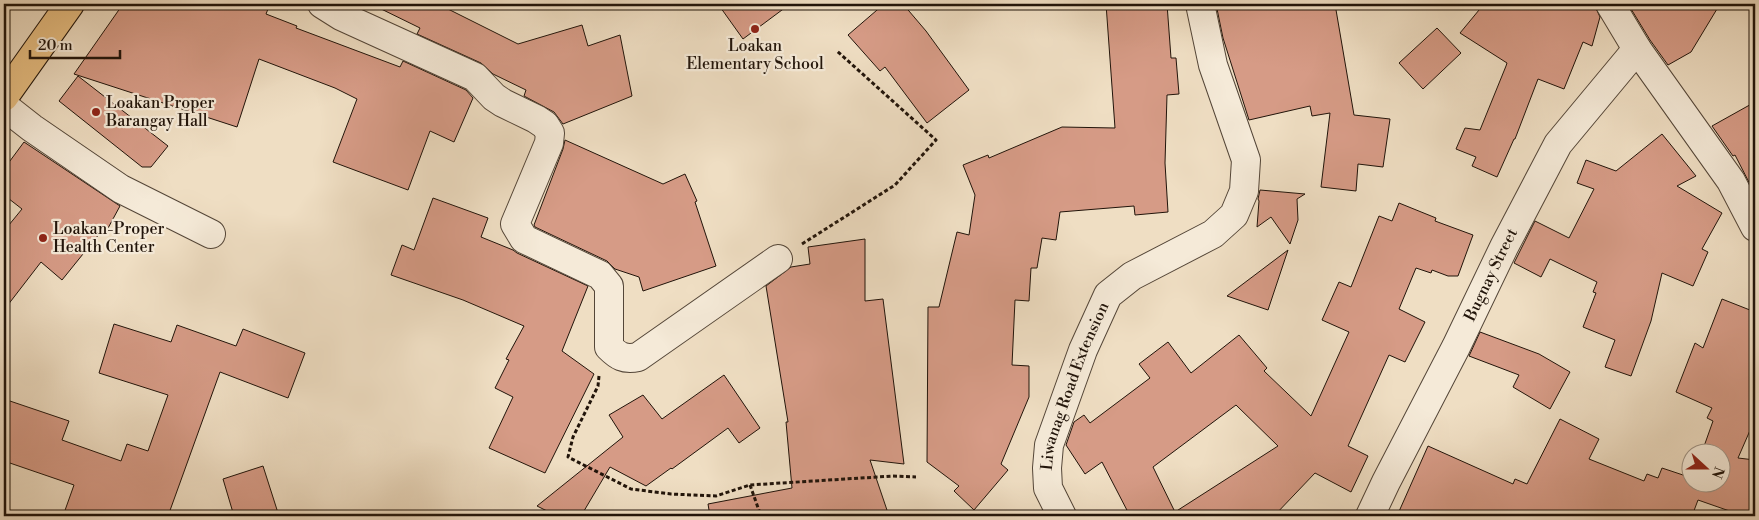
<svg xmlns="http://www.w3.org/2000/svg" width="1759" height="520" viewBox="0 0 1759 520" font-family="'Libre Bodoni',serif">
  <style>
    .building { fill: #d69b86; stroke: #21140a; fill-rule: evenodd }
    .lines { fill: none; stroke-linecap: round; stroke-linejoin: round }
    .minor-casing { stroke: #544638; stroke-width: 30 }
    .major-casing { stroke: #21140a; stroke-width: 30 }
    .path { stroke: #21140a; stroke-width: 3; stroke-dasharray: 4 2.5; stroke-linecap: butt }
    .minor { stroke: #f5ead8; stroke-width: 28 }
    .major { stroke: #e8bf82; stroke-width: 28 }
    .poi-dot { fill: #8f2418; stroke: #f5ead8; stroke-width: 2 }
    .labels { text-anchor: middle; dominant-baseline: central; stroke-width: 4.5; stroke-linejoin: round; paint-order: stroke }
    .poi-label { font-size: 16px; fill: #21140a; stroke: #f5ead8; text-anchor: start }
    .street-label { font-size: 16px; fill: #21140a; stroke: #f5ead8 }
  </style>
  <rect width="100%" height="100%" fill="#efdec3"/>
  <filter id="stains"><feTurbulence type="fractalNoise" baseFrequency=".004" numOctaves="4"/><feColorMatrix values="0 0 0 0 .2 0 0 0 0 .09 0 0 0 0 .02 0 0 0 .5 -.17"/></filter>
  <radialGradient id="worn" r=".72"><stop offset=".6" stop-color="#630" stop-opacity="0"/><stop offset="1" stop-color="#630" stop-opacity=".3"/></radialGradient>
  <path class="building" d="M123,4H270L266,14L297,26L296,28L400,67L403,61L466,90L473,98L454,142L430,131L408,190L333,162L357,99L335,88L259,59L237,127L74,74Z
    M371,4H438L518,44L582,25L588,46L620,35L632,96L563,124L554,112L524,96L526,90L493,74L481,63L417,34L420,28Z
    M718,4H790L743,39Z
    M884,4H903L926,31L969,90L927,123L885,67L880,71L848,35Z
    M1106,4H1167L1171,58H1176L1179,94L1167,95L1165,163L1168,212L1135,215L1134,206L1060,212L1056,240L1042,238L1037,268H1031L1029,301L1015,300L1012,365L1029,366V397L1001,464L1008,470L974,510L954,491L959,486L927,462L928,307H939L957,232L969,235L975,195L963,165L988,155L989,158L1062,127L1115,128Z
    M1216,4H1335L1354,115L1390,119L1383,167L1358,164L1356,191L1321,187L1330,113L1312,116L1310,106L1249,120L1223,38Z
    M1484,4H1594L1600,17L1592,46L1583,42L1564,89L1538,79L1515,139H1514L1497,177L1472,166L1476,157L1456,149L1465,128L1480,130L1506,66L1507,63L1460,33Z
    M1628,4H1720L1691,52L1668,65L1650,40Z
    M1437,28L1461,53L1423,89L1399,63Z
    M78,76L168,146L151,167H142L59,101Z
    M1755,102V194L1735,155L1733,156L1712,126Z
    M1662,134L1696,176L1677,186L1722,213L1702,249L1708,252L1693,286L1662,273L1651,321L1631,376L1605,367L1615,340L1583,327L1596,293L1593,292L1597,282L1550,259L1541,277L1514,263L1535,221L1569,238L1594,189L1577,183L1586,160L1616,171Z
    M565,140L663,184L685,174L697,201L695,202L716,266L643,291L639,277L615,269L607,261L535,227L534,225L563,149Z
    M24,142L120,206L107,230L104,228L62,280L41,262L4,310V231L22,209L4,195V169Z
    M1260,190L1305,194L1297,199L1298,220L1290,244L1271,217L1257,227L1259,201L1258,199Z
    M433,198L488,218L481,237L513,250L517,253L588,286L562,351L594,374L545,473L489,448L513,397L495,388L509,360L506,359L524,326L463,300L391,275L402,245L414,250Z
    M1399,203L1436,218L1435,221L1473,235L1458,276H1448L1432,270L1431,273L1416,268L1399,309L1425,322L1405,362L1389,355L1348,446L1368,456L1351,492L1315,473L1274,516H1130L1102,462L1085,474L1066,445L1074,422L1084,415L1090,423L1150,378L1139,364L1168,342L1191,373L1239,335L1267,368L1264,371L1311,416L1349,332L1322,320L1339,282L1351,287L1379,216L1392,221ZM1236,405L1278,446L1175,512L1153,467Z
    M865,239V301L883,299L904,464L870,460L889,516H710L708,504L792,488L786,422H788L766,286L791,267L810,264L808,247Z
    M1288,250L1268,310L1227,296Z
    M1722,299L1755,312V419L1738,458L1755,460V516L1741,515L1698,500L1692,516H1397L1428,446L1513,484L1515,479L1527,484L1560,419L1599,439L1589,459L1644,481L1647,474L1658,478L1662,468L1692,478V482H1722V452H1702L1713,421L1707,418L1712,408L1676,392L1695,343L1703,348Z
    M114,324L171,342L177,325L236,346L243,329L305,353L288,398L220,372L168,516H63L74,485L4,461V399L69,421L62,440L121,461L127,444L148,451L168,395L99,373Z
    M1480,332L1539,354L1570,372L1550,409L1513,387L1519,375L1469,356Z
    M724,375L760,428L739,443L728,428L672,469L671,468L646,486L610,467L581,516H557L537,506L623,437L609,415L643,395L662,419Z
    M263,466L279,516H234L223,479Z"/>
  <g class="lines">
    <g class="minor-casing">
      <g id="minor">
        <path d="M322,4L341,16L475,77L494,97L503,103L536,119L545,125L550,133L549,143L515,224L524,239L600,275L609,286V347C618,356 624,360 638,357L778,259"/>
        <path d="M1610,4L1637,49L1731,181L1755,227"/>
        <path d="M4,106L32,128L121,189L211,234"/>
        <path id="s1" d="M1062,516L1048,488L1047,468L1049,445L1083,350L1108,295L1132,276L1213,234L1234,215L1244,191L1246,160L1213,65L1200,4"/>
        <path id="s2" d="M1370,516L1386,482L1456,347L1504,247L1558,144L1637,49"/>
      </g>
    </g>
    <g class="major-casing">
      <path id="major" d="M4,97L70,4"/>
    </g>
    <path class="path" d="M802,244L895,185L936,140L837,51
      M599,376L598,386L573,437L568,457L631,489L671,494L716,496L750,485L893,476L916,477
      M750,485L761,516"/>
    <use href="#minor" class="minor"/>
    <use href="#major" class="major"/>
  </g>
  <g class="poi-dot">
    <circle cx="755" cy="29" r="5"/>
    <circle cx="96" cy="112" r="5"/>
    <circle cx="43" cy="238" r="5"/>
  </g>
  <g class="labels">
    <g class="poi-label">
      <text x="755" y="46" text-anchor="middle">Loakan<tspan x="755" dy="18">Elementary School</tspan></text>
      <text x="106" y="103">Loakan Proper<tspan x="106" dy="18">Barangay Hall</tspan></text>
      <text x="53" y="229">Loakan-Proper<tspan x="53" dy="18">Health Center</tspan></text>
    </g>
    <g class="street-label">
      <text stroke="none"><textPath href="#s2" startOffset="270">Bugnay Street</textPath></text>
      <text stroke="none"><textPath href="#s1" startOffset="138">Liwanag Road Extension</textPath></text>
    </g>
  </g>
  <rect width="1759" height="520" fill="none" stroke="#efdec3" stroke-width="20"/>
  <rect x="5" y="5" width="1749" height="510" fill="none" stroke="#21140a" stroke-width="2.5"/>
  <rect x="10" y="10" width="1739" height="500" fill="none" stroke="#21140a"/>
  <g transform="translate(1706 468) rotate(111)"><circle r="24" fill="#f5ead8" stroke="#a09486"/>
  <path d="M0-4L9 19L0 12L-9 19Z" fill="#8f2418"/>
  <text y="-8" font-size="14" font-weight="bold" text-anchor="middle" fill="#21140a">N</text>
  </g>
  <path d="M30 50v8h90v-8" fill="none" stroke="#21140a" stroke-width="2.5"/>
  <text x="38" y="50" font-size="15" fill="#21140a" stroke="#f5ead8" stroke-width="4" paint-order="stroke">20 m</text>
  <rect width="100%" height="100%" filter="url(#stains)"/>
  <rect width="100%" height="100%" fill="url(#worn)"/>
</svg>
